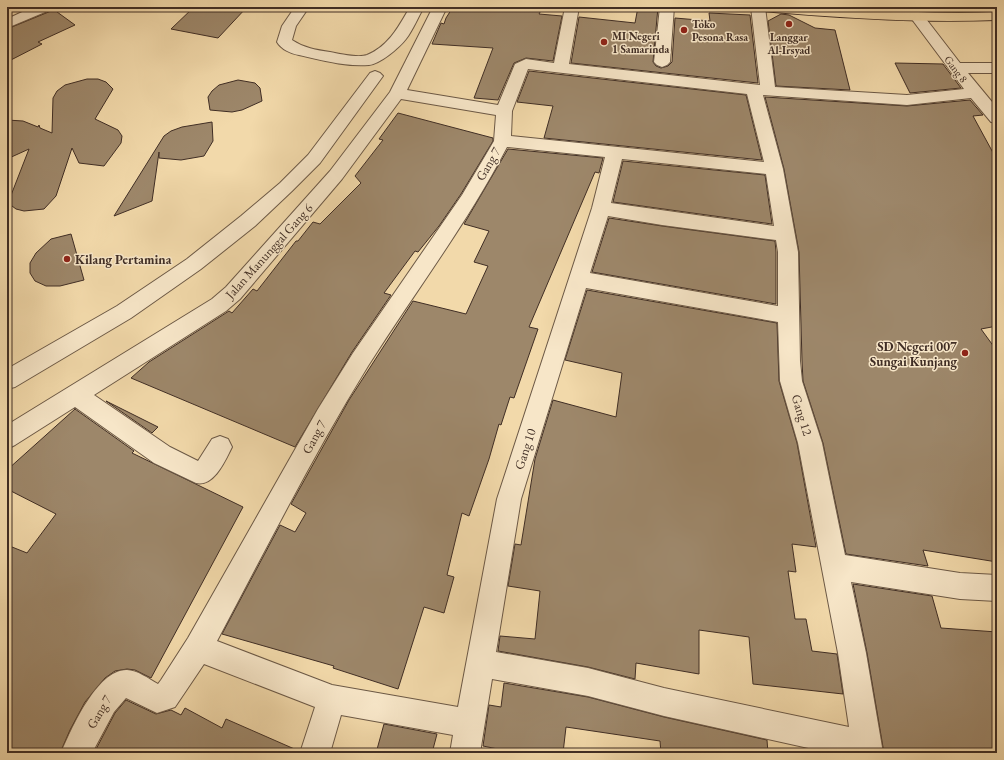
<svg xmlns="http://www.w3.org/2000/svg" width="1004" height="760" viewBox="0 0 1004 760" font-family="'EB Garamond',serif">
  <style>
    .building { fill: #9d876a; stroke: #402e25 }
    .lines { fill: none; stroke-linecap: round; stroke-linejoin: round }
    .minor-casing { stroke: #6c5946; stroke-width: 2 }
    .highway-casing { stroke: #402e25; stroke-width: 2 }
    .minor { fill: #f7e6c8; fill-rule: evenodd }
    .highway { fill: #f2d9aa; fill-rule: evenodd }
    .poi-dot { fill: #8f2418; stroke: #f7e6c8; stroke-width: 1.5 }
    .labels { text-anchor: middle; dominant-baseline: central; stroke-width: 3; stroke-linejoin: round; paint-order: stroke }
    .far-poi-label { font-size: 11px; font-weight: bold; fill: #402e25; stroke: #f7e6c8; text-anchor: start }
    .far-street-label { font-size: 11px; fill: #402e25; stroke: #f7e6c8 }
    .street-label { font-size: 13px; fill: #402e25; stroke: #f7e6c8 }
    .poi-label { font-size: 13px; font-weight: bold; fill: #402e25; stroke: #f7e6c8; text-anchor: start }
  </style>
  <rect width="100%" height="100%" fill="#f2d9aa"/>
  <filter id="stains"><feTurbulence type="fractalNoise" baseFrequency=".005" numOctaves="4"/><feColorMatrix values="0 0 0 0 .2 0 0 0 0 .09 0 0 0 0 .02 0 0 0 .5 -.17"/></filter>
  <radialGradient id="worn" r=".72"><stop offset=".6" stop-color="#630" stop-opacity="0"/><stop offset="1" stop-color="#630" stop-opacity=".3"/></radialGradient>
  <path class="building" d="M194,7H247L218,38L171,29Z
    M453,7H543L539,14L562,16L553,61L526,58L514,63L498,100L474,98L493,48L432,44L441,23L444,24L446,18Z
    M638,7H658L653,62L656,66L661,68L668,66L672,62L675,18L710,21L709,13L750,15L758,83L571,63L579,17L635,23Z
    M53,9L75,25L38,42L42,44L7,62V29L51,11Z
    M781,14L789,15L815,28L835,30L850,90L776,86L768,21Z
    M895,63L943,64L961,88L910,93Z
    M529,71L746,95L762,160L544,138L553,106L517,102Z
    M87,79H98L106,82L113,89L95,119L118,130L122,136L121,143L104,166L79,163L72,148L56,196L44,209L24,211L16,209L8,203L29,149L7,159V120L23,121L38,127L39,125L40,128L52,133L53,98L57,91L65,85Z
    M238,80L255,83L260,88L262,101L242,110L232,112L210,110L208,97L212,91L219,85Z
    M765,97L907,106L970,100L983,115L973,116L997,160V326L981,329L997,351V562L923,550L928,566L846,554L823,443L803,381L802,361L799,252L784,169Z
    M398,113L493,138V141L461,194L439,226L418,252L415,251L384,293L391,295L352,352L295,447L131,378L149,362L229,311L232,313L253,289L257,291L296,241H298L313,222L320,224L361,183L355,176L383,140L379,139Z
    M212,122L213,141L204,156L181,160L159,158V152L152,201L114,216L164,136L171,131L182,127Z
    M508,149L603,158L599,173L595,172L529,327L538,329L514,398L510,397L501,425L499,424L489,459L469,516L462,513L447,575L454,577L444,613L424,607L398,689L333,668L334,666L222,634L280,525L295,532L306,513L291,504L349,400L413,301L466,314L488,266L474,262L489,231L464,224Z
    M623,161L765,175L772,224L613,202Z
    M609,218L662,226L775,241L776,252V304L592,272Z
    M71,234L84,280L60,286H46L35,281L30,273V263L36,253L51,239Z
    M587,290L777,323L779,381L797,443L816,547L792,544L796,572L788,571L795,619H806L812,651L837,654L843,694L753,684L749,637L699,630V674L636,663L635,679L588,667L498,651L500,636L535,639L540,591L508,586L515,544L521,545L535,459L553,400L616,417L622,373L565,360Z
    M106,401L158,427L152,433Z
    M75,409L134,451L132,453L243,507L151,678L135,670L127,669L115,671L105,678L85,702L70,730L60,753H7V545L27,553L56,514L7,489V470Z
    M853,584L932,596L941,628L997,632V753H884L867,653Z
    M504,683L588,697L664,717L767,740L768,753H661L660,741L566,727L563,753H517L483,746L489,705L501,707Z
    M126,700L156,714L171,710L181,715L185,708L222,728L226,719L299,751V753H94L115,713Z
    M384,724L437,734L432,753H376Z"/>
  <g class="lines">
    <g class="minor-casing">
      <path id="minor" d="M33,7H52L50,10L7,28V19Z
        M295,7H309L296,26L292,40C304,48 316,50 330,52C339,54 359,58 367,55C389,46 399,26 410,7H424C418,17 413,30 406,39C399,48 380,64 369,65C346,67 321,60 299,55C291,54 281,49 277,42L282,26Z
        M433,7H447L407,90L498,105L515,64L526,59L554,63L565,7H579L569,64L760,85L751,7H765L775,87L907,95L964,89L911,18L913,15L918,14L923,15L960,63H997V73H968L997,108V123L991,122L971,98L907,105L763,95L783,169L798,252L800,361L802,381L822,443L845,555L960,573L997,575V601L960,599L851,582L866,653L883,753H831L664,716L588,696L492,679L480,753H450L453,735L341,715L330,753H300L315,707L204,664L175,707L157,713L126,698L114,712L92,753H61C71,730 97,669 127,670C137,670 149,679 158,684L161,680L188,638L318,409L353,353L462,195L484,158L494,141L496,115L401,99L342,179L240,299L226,311L94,395L170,447L198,461L212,439L220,436L228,439L232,447C225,461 214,487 196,483L154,463L75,407L15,445L7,449V425L212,299L226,287L330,171L390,92ZM528,69L747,94L764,162L511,136L512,111ZM507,147L605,157L592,208L497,499L458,707L332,685L217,641C266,549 313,455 368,366C414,293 467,224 507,147ZM622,159L766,174L774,226L611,203ZM608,216L662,225L776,240L778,252V306L590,273ZM586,288L778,322L780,381L798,443L838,653L849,727L664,688L588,668L496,652L521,499Z
        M660,7H674L670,62L667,65L662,67L657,65L654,62Z
        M375,71L380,73L383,76L320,163L292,191L255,226L201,269L131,318L15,387L7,389V369L117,306L187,259L241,216L280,183L308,155L370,73Z"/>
    </g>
    <g class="highway-casing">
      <path id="highway" d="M755,7C836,7 916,15 997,12V20C918,23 840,18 762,11L757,10Z"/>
    </g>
    <use href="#minor" class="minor"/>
    <use href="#highway" class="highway"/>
  </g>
  <g class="poi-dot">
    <circle cx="789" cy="24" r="4"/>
    <circle cx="684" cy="30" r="4"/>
    <circle cx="604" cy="42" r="4"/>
    <circle cx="67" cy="259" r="4"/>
    <circle cx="965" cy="353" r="4"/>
  </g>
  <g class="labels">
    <g class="far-poi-label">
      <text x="692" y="24">Toko<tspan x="692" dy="13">Pesona Rasa</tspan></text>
      <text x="612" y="36">MI Negeri<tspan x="612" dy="13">1 Samarinda</tspan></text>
      <text x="789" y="37" text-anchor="middle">Langgar<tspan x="789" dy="13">Al-Irsyad</tspan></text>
    </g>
    <g class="far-street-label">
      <text transform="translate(956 69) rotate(53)">Gang 8</text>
    </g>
    <g class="street-label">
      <text transform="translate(488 164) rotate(-60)">Gang 7</text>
      <text transform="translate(269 251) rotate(-48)">Jalan Manunggal Gang 6</text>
      <text transform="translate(802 415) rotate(73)">Gang 12</text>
      <text transform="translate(314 437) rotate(-62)">Gang 7</text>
      <text transform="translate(525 449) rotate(-72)">Gang 10</text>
      <text transform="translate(99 712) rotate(-60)">Gang 7</text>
    </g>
    <g class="poi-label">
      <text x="75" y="259">Kilang Pertamina</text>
      <text x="957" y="346" text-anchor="end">SD Negeri 007<tspan x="957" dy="15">Sungai Kunjang</tspan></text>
    </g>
  </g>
  <rect width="1004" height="760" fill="none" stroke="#f2d9aa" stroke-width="24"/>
  <rect x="8" y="8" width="988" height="744" fill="none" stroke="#402e25" stroke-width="2"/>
  <rect x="12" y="12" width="980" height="736" fill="none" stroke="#402e25"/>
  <rect width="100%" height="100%" filter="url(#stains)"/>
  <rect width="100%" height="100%" fill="url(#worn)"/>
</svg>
